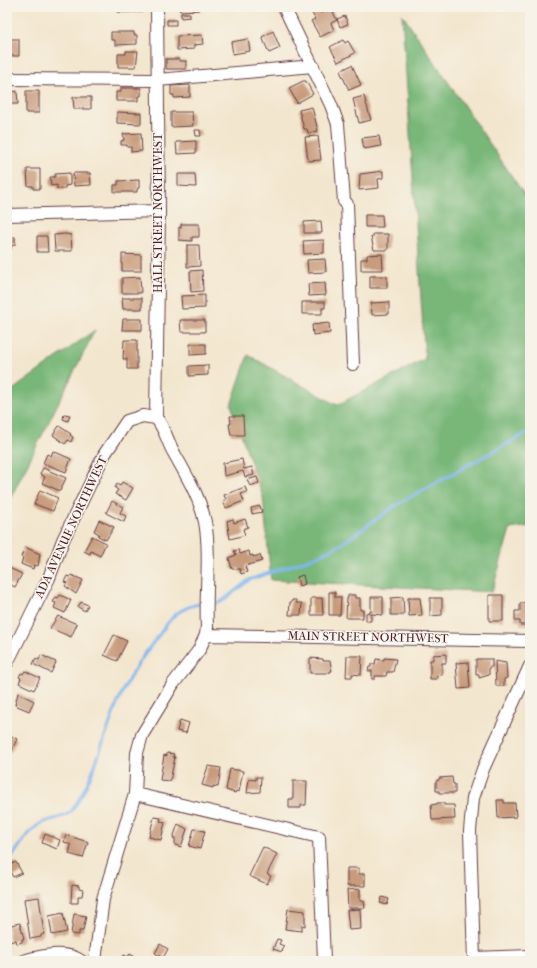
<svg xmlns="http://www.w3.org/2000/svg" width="537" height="968" viewBox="0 0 537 968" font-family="'IM FELL French Canon',serif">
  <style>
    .forest { fill: #78b778; stroke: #616b52 }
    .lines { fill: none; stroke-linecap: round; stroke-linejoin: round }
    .stream { stroke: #81b6ef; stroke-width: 3 }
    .building { fill: #c89b7d }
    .minor-casing { stroke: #633d43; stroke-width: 14 }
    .minor { stroke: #fff; stroke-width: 12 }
    .labels { text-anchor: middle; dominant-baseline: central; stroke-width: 3; stroke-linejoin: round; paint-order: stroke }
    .street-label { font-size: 12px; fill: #4a1f2b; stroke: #f7f3e8 }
  </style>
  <rect width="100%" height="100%" fill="#f7f3e8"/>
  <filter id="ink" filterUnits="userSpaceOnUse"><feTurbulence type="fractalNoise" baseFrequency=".025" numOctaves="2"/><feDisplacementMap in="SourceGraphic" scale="8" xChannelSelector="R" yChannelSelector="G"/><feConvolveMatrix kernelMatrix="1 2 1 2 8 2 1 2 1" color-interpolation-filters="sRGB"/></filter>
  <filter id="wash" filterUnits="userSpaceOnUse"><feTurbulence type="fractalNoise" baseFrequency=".012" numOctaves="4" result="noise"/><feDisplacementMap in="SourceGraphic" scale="16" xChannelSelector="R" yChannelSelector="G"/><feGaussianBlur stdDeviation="0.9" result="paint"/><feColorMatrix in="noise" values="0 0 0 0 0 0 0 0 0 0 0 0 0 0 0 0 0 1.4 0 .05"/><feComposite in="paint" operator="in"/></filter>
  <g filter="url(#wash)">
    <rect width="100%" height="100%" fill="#f3e6ce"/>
    <path class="forest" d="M402,14L530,203V526L510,529L492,592L271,580L263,497L231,405L248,355L337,405L425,359Z
      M95,330L7,505V394Z"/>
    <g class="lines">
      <path class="stream" d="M217,603L221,602L249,580L315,557L340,545L396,505L530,431
        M7,864C17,851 26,833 40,824C49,819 67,818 73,809C96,775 104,733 121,695C130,674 142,657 156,639C170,620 175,609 199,604"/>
    </g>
    <g id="blocks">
      <path class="building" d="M117,7H143V12H117Z
        M179,7H199V10L180,11Z
        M331,8L337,20L331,23L334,30L320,37L311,21L315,19L312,13L319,9L321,13Z
        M181,13H190V17L181,18Z
        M345,16L348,24L340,27L337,19Z
        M167,20H176V25H167Z
        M273,31L280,48L269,53L262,37Z
        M111,32H134V35H137V44L115,45V40H111Z
        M202,35L203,44L194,45V49L177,50V36Z
        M7,39H19V56H7Z
        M248,39L250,51L233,54L231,42Z
        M343,40L345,43L348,41L355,53L338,62L330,47Z
        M126,51H138L136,67H118V54H126Z
        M166,59H180V61H186V69H166Z
        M352,65L361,85L349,90L340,71Z
        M303,81H306L313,94L297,103L289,88Z
        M190,85V97L174,98V95H171V86Z
        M121,88H141V96H138V101H116V92H121Z
        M12,89V92L17,91L18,104H7V90Z
        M26,91H39V113H26Z
        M364,96L371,120L359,123L353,99Z
        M73,97H91V109H74Z
        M312,107L318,131L308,133L307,129H304L299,110Z
        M117,112L141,113V124L117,123Z
        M171,112H192L193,126L171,127Z
        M195,130H200L201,136H196Z
        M141,133L142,151L131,152V147H127V145H121V141L124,140L123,134Z
        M318,136L321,160L308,161L305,137Z
        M379,136L381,146L364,149L362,138Z
        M196,141V153L177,154L176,142Z
        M27,169H40V189H33V186H28Z
        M383,171V178L378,179L379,188L359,190L360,174Z
        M70,173V185L65,186V189H57V185L51,186L50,177H55V174Z
        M73,173H90L91,185L74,186Z
        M178,174H195L196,187L178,186Z
        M139,180V188L137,189V192H114V185H118V181Z
        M365,215H382L383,227H365Z
        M321,221L322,233H304V222Z
        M181,224H199V237H192V241L179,240V227L181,228Z
        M65,234L71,235L72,251H55L54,235Z
        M373,234H388V250H374L371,237H373Z
        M37,236H47L48,252H37Z
        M15,237V245L11,246V250H7V238Z
        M324,240V253L304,254L303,241Z
        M187,245H199L200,266L187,267Z
        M122,254L141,255V271H122Z
        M382,254L383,270H361V259H367V255Z
        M325,259L326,272L308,273L307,260Z
        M202,270L203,291L191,292L190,271Z
        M370,276H387V288H370Z
        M140,277L141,293H122V278Z
        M325,283L326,295L309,296L308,284Z
        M205,295V308L182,309L181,296Z
        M122,298H142V309H123Z
        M302,302H325V308H322V314H302Z
        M389,302V314L372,315L371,303Z
        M123,319H142V330H122Z
        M180,320H205V332H181Z
        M329,323L330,333L313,335L312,325Z
        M124,340H137V369H127V359H123Z
        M190,344H206V354L190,355Z
        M208,365V375L189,376V366Z
        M64,414L70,415L68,421L63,419Z
        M230,416H243L244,435H231L229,424H231Z
        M59,426L71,434L70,435L73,437L71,442L68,440L65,444L53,435Z
        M53,451L71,459L66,472L43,463L47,454L51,456Z
        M242,459L244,469L252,467L254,475L245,477L243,471L224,476L223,463Z
        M43,468L66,478L60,491L42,483L45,477L40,474Z
        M257,477L259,483L250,486L247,480Z
        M122,482L133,488L126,500L115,494L118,490L115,488L117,484L120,486Z
        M245,487L247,492L241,494L244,501L226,508L223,501L226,500L224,495Z
        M40,490L58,498L53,511L34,504Z
        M112,501L123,507L120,513L126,516L124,522L106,513Z
        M260,506L262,512L252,514L251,508Z
        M233,519L234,523L245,519L248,527L243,529L245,535L230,539L227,521Z
        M99,520L114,527L106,540L98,536L99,534L94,531Z
        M92,536L106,543L100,556L91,551L90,554L84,551Z
        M25,547L40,554L38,566L34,565L33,569L21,564L23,558L21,557Z
        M239,550L240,554L249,551L250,556L253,555V557L260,555L262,561L245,566L247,572L241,574L240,569H232L229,558L236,555L234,551Z
        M7,567L22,574L15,587L7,583Z
        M71,575L83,580L76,594L65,586L67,583L64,582L67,576L70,577Z
        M303,575L305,584L299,586L297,577Z
        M329,592H335V597H341L340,615H329Z
        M60,595L71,600L65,613L54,608L56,603L53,602L56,597L58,598Z
        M348,595H355V598H360V610H363V618H346L347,598H348Z
        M489,595H503V621H489Z
        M371,597H383V615L371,614V621H366V613L371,612Z
        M403,597L404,615H391V598Z
        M311,598H322L323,615H311Z
        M408,598H420L422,615L409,616Z
        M430,598H442V615L430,616Z
        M292,600H296V603H302L301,615H289L290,602H292Z
        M81,602L88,605L85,611L78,607Z
        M520,603H530V625H520V621H515V611H520Z
        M58,616L77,624L71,637L50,628Z
        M114,635L127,641L117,661L104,655Z
        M446,654V663H442V675L437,676V679H430V660H433V655Z
        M41,655L56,662L51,673L33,664L36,658L39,660Z
        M347,656H362L361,675L352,674V677H346Z
        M310,658L323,659V661H330L332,671H330V673H310Z
        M384,658L396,659L393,672H387L386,676H375V679H372V671H368L369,667H371V664H375L376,659L384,660Z
        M476,659H492V667H489V675L479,678V675H476Z
        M495,661L506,663L507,678L504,679V686H496Z
        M468,662L470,688L458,689L456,663Z
        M25,671L40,678L34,690L19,683L21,678L19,677L21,673L23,674Z
        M18,693L34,701L29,711L15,705Z
        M180,720L189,723L186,733L177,731Z
        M7,734L17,739L11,752L7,751Z
        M167,753L174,754L173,757H175L170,781L160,780L164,755L167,756Z
        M208,766L221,768L218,787L213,786V788L202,785Z
        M230,769L243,771L239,792L236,791L235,793L226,790Z
        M256,777H261L260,792L247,793L249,779L256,780Z
        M452,777L453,784H455V793H439V791H436V781L439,780V778Z
        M293,781H307L306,805H301V808H289V799H293Z
        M497,800H504V803H515L516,817L498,818Z
        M437,803H444V805H454L455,819L432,820L431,805L437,804Z
        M154,817L161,818L160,821L165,822L161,840L149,837Z
        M178,824L187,829L181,847L175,845V838H173Z
        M194,829L205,831L200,849L189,846Z
        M45,834L60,840L57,849L42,843Z
        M66,835L88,842L83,858L69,854L71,845L64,842Z
        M263,847L277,854L267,874L271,876L267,884L249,876Z
        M16,862L22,873L13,877L7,866Z
        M347,868H359V874H365V886H347Z
        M72,885L79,886V889L83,890L82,896H78V903H71Z
        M360,889V901H364L365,908H348L347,890Z
        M39,897L44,934L41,935V937L30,939L24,899Z
        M382,897L389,899L387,905L380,903Z
        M288,909L305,911V926L302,925V931L285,929Z
        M360,909L361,929L349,930L347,910Z
        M63,913L67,932L52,935L49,916Z
        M74,914L86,916L83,931H79V935L71,934Z
        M20,923L24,939H22V942L17,944L16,940L10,942L7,926Z
        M277,939L281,940L279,944L284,946L282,952L273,949Z
        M160,944L168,949L163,958L155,953Z
        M130,954L140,960V961H121L124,955L128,957Z"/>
    </g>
  </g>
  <g filter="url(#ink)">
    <use href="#blocks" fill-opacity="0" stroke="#633d43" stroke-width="1"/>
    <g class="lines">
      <g class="minor-casing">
        <path id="minor" d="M284,7L331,105L338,124L344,201L347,204L353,364
          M7,79L158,80L313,66
          M7,215L159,211
          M156,418L159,211L157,7
          M206,635L530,641
          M7,663L49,578L63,540L104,455L127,421L143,416L156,418
          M135,794L319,837L324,961
          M474,958L530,956
          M23,961C41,956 65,950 81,961
          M95,961L103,899L135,794L137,753L142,735L173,684L199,650L206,635L207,626C205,592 211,555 205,522C200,497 186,475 174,453C167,441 165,428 156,418
          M474,961L470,831L473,798L483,769L530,666"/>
      </g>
      <use href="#minor" class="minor"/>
    </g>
  </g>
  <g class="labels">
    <g class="street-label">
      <text transform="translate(158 213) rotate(-90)">HALL STREET NORTHWEST</text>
      <text transform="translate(71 527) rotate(-65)">ADA AVENUE NORTHWEST</text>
      <text transform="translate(368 637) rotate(1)">MAIN STREET NORTHWEST</text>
    </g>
  </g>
  <rect width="537" height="968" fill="none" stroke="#f7f3e8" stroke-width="24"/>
</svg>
